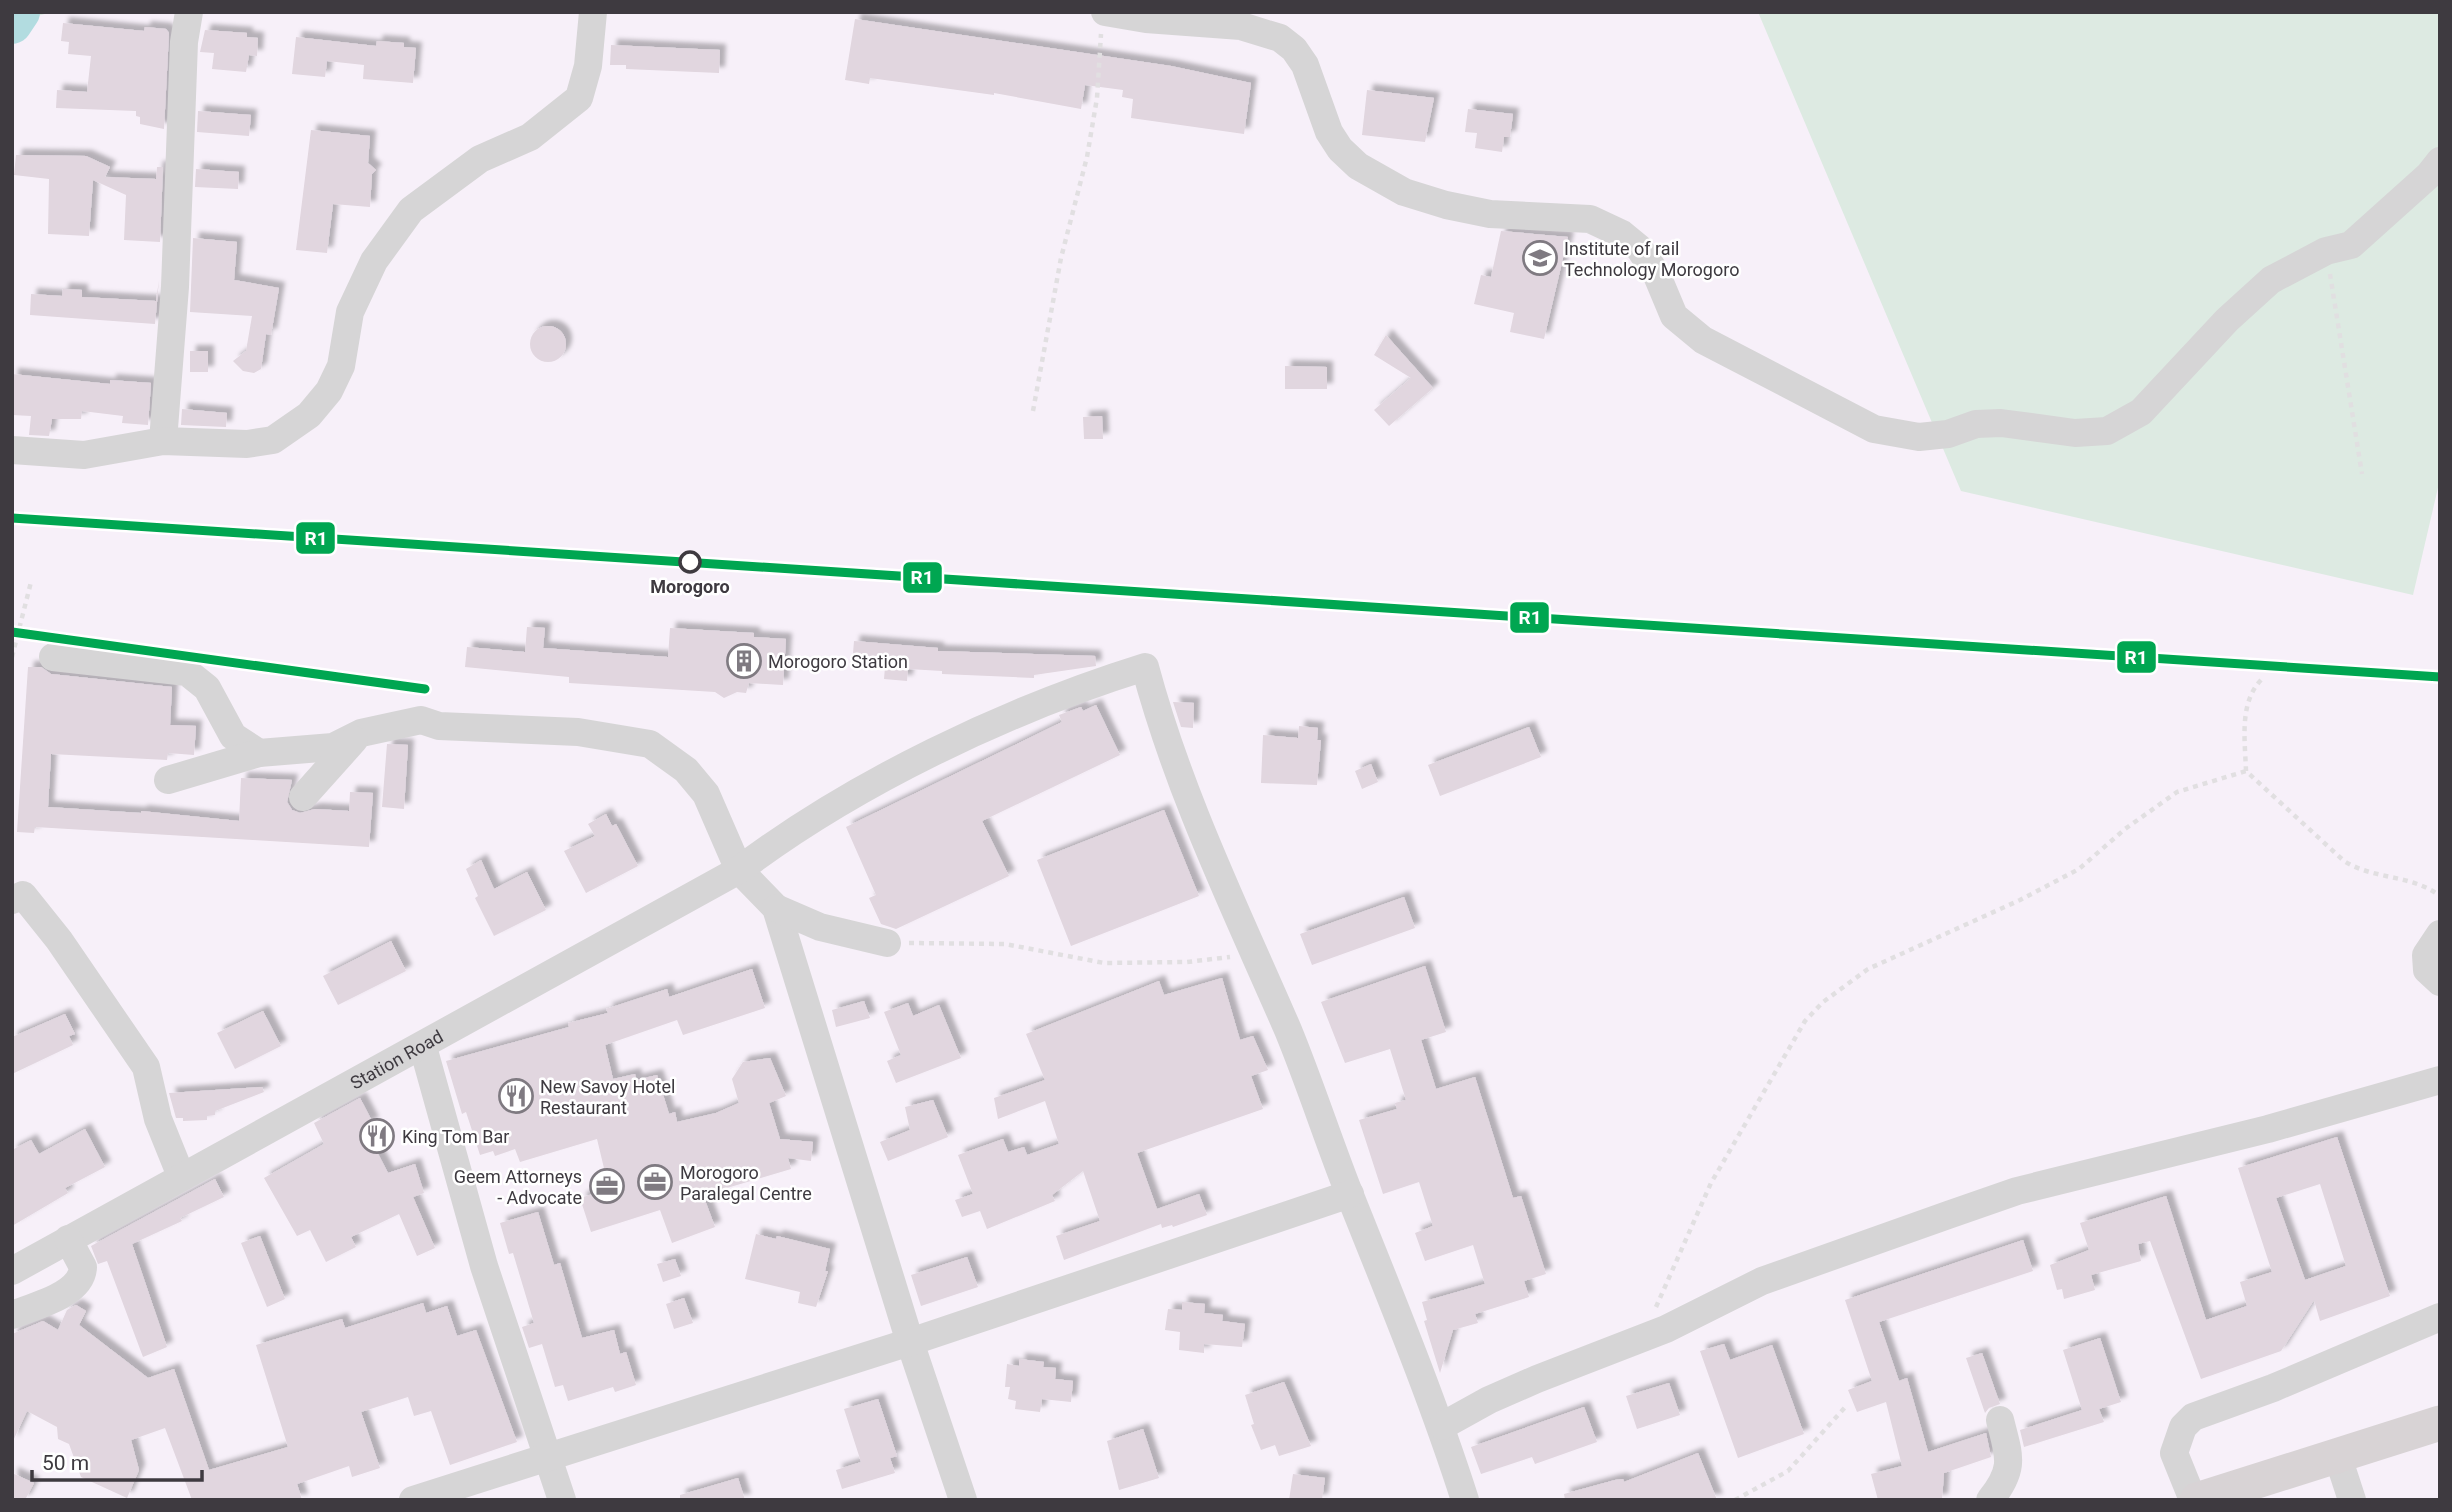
<svg xmlns="http://www.w3.org/2000/svg" width="2452" height="1512" viewBox="0 0 2452 1512" font-family="Roboto,sans-serif">
  <style>
    .green { fill: #ddeae2 }
    .lines { fill: none; stroke-linecap: round; stroke-linejoin: round }
    .river { stroke: #b2dce0; stroke-width: 40 }
    .building { fill: #e1d6df; fill-rule: evenodd; filter: url(#shadow) }
    .path { stroke: #e1dfe1; stroke-width: 4.5; stroke-dasharray: 5 5; stroke-linecap: butt }
    .minor { stroke: #d6d5d6; stroke-width: 28 }
    .major { stroke: #d8d3d5; stroke-width: 35 }
    .rail-1-casing { stroke: #fff; stroke-width: 14 }
    .rail-1 { stroke: #00a651; stroke-width: 9 }
    .stop-dot { fill: #fff; stroke: #3e3a40; stroke-width: 3.5 }
    .labels { text-anchor: middle; dominant-baseline: central; stroke-width: 5; stroke-linejoin: round; paint-order: stroke }
    .poi-label { font-size: 18px; fill: #3e3a40; stroke: #fff; text-anchor: start }
    .stop-label { font-size: 18px; font-weight: bold; fill: #3e3a40; stroke: #fff }
    .street-label { font-size: 18px; fill: #3e3a40; stroke: #fff }
    .line-badge { stroke: #fff; stroke-width: 2.5 }
    .badge-label { font-size: 19px; text-anchor: middle; font-weight: bold; fill: #fff }
  </style>
  <defs>
    <filter id="shadow"><feDropShadow dx="6" dy="-6" stdDeviation="2" flood-color="#0004"/></filter>
  </defs>
  <rect width="100%" height="100%" fill="#f7f0f9"/>
  <path class="green" d="M12,12H52L12,23Z
    M1758,12H2440V479L2413,595L1961,491Z"/>
  <g class="lines">
    <path class="river" d="M12,24L20,12"/>
  </g>
  <path class="building" d="M855,19L1171,66L1251,83L1244,134L1131,118L1133,99L1122,97L1123,90L1085,85L1081,109L994,93V95L870,78L869,84L845,80Z
    M63,23L144,31L145,27L166,29L169,33L164,129L140,124V117L136,116V111L56,108L57,90L87,92L91,56L68,54L69,42L61,41Z
    M205,30L247,33V37L258,38L257,56L249,55L246,72L212,69L214,53L200,52Z
    M296,37L376,46L377,41L404,43V47L416,48L413,83L363,79L364,65L327,61L325,77L292,74Z
    M611,45L720,50L719,73L626,69V65H610Z
    M1367,90L1434,98L1425,142L1362,135Z
    M1468,109L1513,114L1510,137H1504L1502,152L1475,148L1477,133L1465,132Z
    M198,111L251,115L249,136L197,132Z
    M311,130L370,136L368,163L376,170L372,174L370,207L333,204L327,253L296,250Z
    M16,155L86,156L110,167L105,177L156,179L157,167H163L160,242L124,240L126,195L93,180L89,236L48,234L49,179L14,175Z
    M196,169L239,172L238,189L195,187Z
    M1501,231L1568,237L1544,339L1510,332L1514,313L1474,304L1481,275L1491,277Z
    M193,238L237,242L234,280L279,288L271,335L266,334L261,369L254,373L243,371L233,361L246,351L252,316L190,312Z
    M159,280L155,324L30,315L31,294L62,296L63,289L82,290V297L156,301Z
    M530 344a18 18 0 1 1 36 0a18 18 0 1 1-36 0Z
    M1386,335L1433,388L1389,426L1374,410L1411,378L1374,355Z
    M190,351H208V372H190Z
    M1285,366L1327,367V389H1285Z
    M12,374L110,384V380L151,383L148,425L122,423L123,416L82,411L81,419H52L49,436L29,435L31,416L12,415Z
    M182,409L227,413L226,427L181,425Z
    M1102,416L1103,439H1084L1083,417Z
    M527,627L545,628L543,648L668,657L670,628L754,633V637L786,639L783,685L749,683L746,693L737,692L724,698L715,692L569,683V677L465,667L467,647L525,652Z
    M854,641L938,648V651L1095,656L1096,666L1034,675V678L942,674V671L908,669L907,681L884,679L885,667L852,665Z
    M28,667H41L51,674L172,687L170,725L196,726L194,755L168,753L167,760L51,754L48,807L141,813V811L239,821L241,778L292,780L287,802L292,810L300,813L315,809L349,811L350,792L373,793L369,847L35,827L34,833L17,832Z
    M1173,702L1194,703L1193,728L1181,727Z
    M1096,705L1120,755L982,821L1009,876L896,929L881,924L869,898L876,895L846,827L1062,722L1059,715L1081,707L1083,711Z
    M1299,726L1318,728L1317,740H1321L1317,785L1261,783L1263,735L1298,738Z
    M1529,727L1541,757L1440,796L1428,765Z
    M387,744L408,745L404,809L382,807Z
    M1371,764L1378,782L1362,789L1355,771Z
    M1164,810L1199,896L1071,946L1037,860Z
    M606,814L612,826L616,824L638,866L586,893L564,851L595,836L588,824Z
    M481,860L494,889L527,872L546,910L494,936L475,898L478,896L466,869Z
    M1404,897L1415,928L1312,965L1300,934Z
    M391,941L406,971L338,1005L323,976Z
    M1425,966L1446,1032L1421,1040L1436,1089L1475,1077L1513,1198L1521,1196L1546,1274L1524,1281L1529,1297L1475,1314L1478,1323L1453,1330L1440,1373L1424,1321L1427,1320L1422,1302L1485,1284L1473,1245L1425,1261L1415,1233L1433,1226L1419,1182L1383,1194L1359,1120L1397,1109L1395,1103L1406,1100L1390,1049L1345,1063L1321,1002Z
    M752,969L765,1008L683,1035L677,1020L605,1045L613,1079L635,1074L636,1080L657,1075L669,1114L675,1112L677,1122L716,1113L739,1103L732,1079L743,1062L770,1058L786,1096L769,1103L780,1139L813,1142L811,1161L788,1158L791,1169L703,1195L715,1227L672,1243L660,1210L591,1232L580,1198L609,1189L597,1139L520,1162L515,1149L495,1156L493,1151L480,1155L466,1112L462,1114L446,1061L569,1027L568,1023L608,1013L606,1009L667,989L669,997Z
    M1222,978L1240,1040L1253,1036L1268,1070L1251,1076L1263,1109L1137,1153L1157,1209L1199,1194L1207,1215L1173,1227L1172,1225L1162,1228L1161,1224L1064,1260L1056,1236L1100,1221L1083,1171L1052,1195L1055,1201L987,1229L980,1211L962,1217L955,1200L973,1194L958,1155L1003,1139L1008,1152L1024,1147L1027,1155L1059,1144L1045,1101L998,1119L994,1098L1045,1080L1026,1034L1159,981L1164,995Z
    M864,1001L870,1018L836,1027L832,1010Z
    M908,1003L913,1016L939,1005L961,1058L896,1083L887,1061L901,1055L884,1012Z
    M263,1011L281,1046L235,1069L217,1033Z
    M65,1014L75,1034L69,1036L73,1045L12,1074V1037Z
    M262,1087L264,1092L215,1111V1115L207,1116V1120L183,1121V1118H176L169,1093Z
    M360,1098L373,1123L364,1127L388,1173L415,1164L424,1193L413,1197L435,1248L417,1256L399,1214L351,1237L356,1247L326,1262L310,1230L297,1236L264,1178L324,1144L314,1123Z
    M933,1100L948,1137L888,1161L880,1142L910,1130L905,1107Z
    M85,1129L105,1167L65,1188L68,1193L12,1226V1150L31,1140L39,1154Z
    M2337,1137L2390,1296L2320,1321L2314,1300L2281,1351L2201,1379L2150,1241L2138,1244L2141,1261L2091,1275L2095,1290L2064,1299L2062,1289L2057,1290L2050,1265L2089,1250L2080,1223L2166,1196L2206,1320L2247,1306L2240,1282L2272,1272L2238,1168ZM2320,1184L2346,1266L2305,1280L2276,1198Z
    M215,1179L224,1197L180,1218L182,1221L132,1244L167,1347L143,1357L107,1261L98,1264L91,1246Z
    M538,1212L554,1265L560,1263L582,1338L614,1330L620,1354L626,1352L636,1385L615,1392L613,1387L568,1401L563,1385L555,1387L542,1344L529,1348L522,1327L534,1323L513,1253L509,1254L500,1223Z
    M756,1234L776,1239L777,1236L830,1249L825,1271H828L816,1307L798,1303L800,1292L745,1279Z
    M260,1236L285,1299L267,1307L241,1243Z
    M2023,1240L2033,1271L1879,1322L1899,1381L1907,1378L1928,1452L1986,1433L1991,1457L1944,1473L1942,1500H1878L1871,1474L1902,1466L1886,1402L1857,1412L1848,1390L1872,1381L1845,1300Z
    M967,1257L978,1287L921,1306L911,1275Z
    M675,1259L681,1276L663,1282L657,1264Z
    M684,1298L693,1323L674,1329L666,1304Z
    M1182,1302L1205,1304L1204,1313L1223,1315L1222,1321L1245,1324L1242,1347L1204,1344V1353L1179,1350L1180,1332L1165,1330L1168,1309L1182,1310Z
    M423,1303L426,1313L447,1306L457,1336L476,1330L517,1442L450,1465L431,1411L414,1416L408,1397L361,1412L380,1468L352,1477L349,1466L297,1484L302,1500H192L165,1428L131,1440L139,1470L127,1498L81,1477L69,1444L58,1439L57,1427L27,1411L12,1443V1334L43,1321L58,1330L67,1310L76,1305L86,1311L79,1325L148,1378L174,1369L209,1470L288,1447L256,1345L342,1319L345,1328Z
    M2100,1338L2121,1402L2099,1409L2104,1422L2024,1447L2020,1430L2082,1410L2063,1350Z
    M1724,1344L1730,1360L1772,1345L1804,1434L1738,1458L1700,1351Z
    M1982,1353L2000,1404L1989,1408L1985,1413L1966,1358Z
    M1019,1359L1044,1362L1043,1367L1056,1368L1055,1379L1073,1381L1071,1402L1042,1399L1040,1412L1015,1409L1016,1401L1008,1399L1010,1387H1005L1007,1364L1019,1366Z
    M1284,1382L1311,1446L1279,1456L1275,1445L1261,1450L1251,1425L1254,1424L1245,1395Z
    M1669,1383L1680,1415L1637,1429L1626,1396Z
    M878,1399L897,1456L890,1458L895,1473L842,1489L836,1470L861,1462L844,1409Z
    M1584,1407L1597,1442L1535,1464L1532,1457L1481,1474L1471,1447Z
    M1143,1429L1159,1478L1119,1490L1107,1441Z
    M1698,1453L1717,1500H1565L1564,1494L1615,1480L1623,1479L1624,1482Z
    M12,1473L34,1483L25,1500H12Z
    M1293,1474L1325,1478L1322,1500H1289Z
    M738,1478L745,1500H680V1495Z"/>
  <g class="lines">
    <path class="path" d="M2330,274L2362,474
      M1033,411L1061,258L1087,157L1097,98L1101,34
      M12,657L31,582
      M2261,680C2239,703 2245,740 2246,771L2344,861C2374,880 2411,874 2440,896
      M909,943L1005,944L1104,963L1187,962L1230,957
      M1656,1307L1711,1183L1805,1021L1823,1002L1868,969L2020,900L2079,869L2125,829L2177,792L2246,771
      M1735,1500L1788,1471L1847,1405"/>
    <g class="minor">
      <path d="M1105,12L1146,19L1241,26L1280,38L1294,49L1305,65L1329,132L1340,149L1358,166L1404,192L1446,205L1490,214L1590,219L1622,234L1639,248L1656,273L1674,316L1703,340L1874,429L1919,437L1948,434L1976,424L2001,423L2075,433L2107,431L2141,412L2227,320L2271,280L2326,251L2351,245L2429,175L2440,161"/>
      <path d="M163,441L175,287L184,42L189,12"/>
      <path d="M12,450L84,455L163,441L247,444L273,440L309,415L329,391L341,366L350,312L374,261L411,210L480,159L530,137L579,98L588,66L593,12"/>
      <path d="M53,657L187,672L207,688L233,736L259,753"/>
      <path d="M168,780L259,753L333,747L361,733L421,720L439,726L578,732L650,744L686,770L706,794L739,870L776,908L910,1342L963,1500"/>
      <path d="M303,797L354,740"/>
      <path d="M12,900L23,895L59,940L146,1067L158,1119L181,1176"/>
      <path d="M776,908L820,927L887,943"/>
      <path d="M2440,934L2426,955L2427,970L2440,982"/>
      <path d="M423,1047L484,1266L562,1500"/>
      <path id="s1" d="M12,1271L739,870C854,783 1007,710 1145,667C1179,794 1236,910 1288,1030C1311,1086 1329,1143 1351,1198C1391,1298 1432,1397 1465,1500"/>
      <path d="M12,1315C34,1306 82,1295 83,1267L68,1239"/>
      <path d="M1442,1426L1489,1400L1537,1379L1666,1329L1762,1281L1948,1215L2017,1191L2268,1129L2440,1080"/>
      <path d="M2337,1454L2352,1500"/>
      <path d="M413,1500L910,1342L1350,1194"/>
      <path d="M1990,1500C2016,1468 2009,1456 2000,1420"/>
      <path d="M2193,1500L2174,1453L2183,1427L2193,1417L2273,1388L2440,1317"/>
    </g>
    <path class="major" d="M2197,1500L2440,1423"/>
    <g class="rail-1-casing">
      <path id="rail-1" d="M12,518L2440,677
        M12,632L425,689"/>
    </g>
    <use href="#rail-1" class="rail-1"/>
  </g>
  <defs>
    <g id="university-ring" transform="scale(1.75)"><circle r="9.5" fill="#fff" stroke="#7f7a81" stroke-width="1.5"/><path d="M0-5L7-2L0 1L-7-2ZM-4 1L0 2.5L4 1V4Q0 6-4 4Z" fill="#7f7a81"/></g>
    <g id="building-ring" transform="scale(1.75)"><circle r="9.5" fill="#fff" stroke="#7f7a81" stroke-width="1.5"/><path d="M-4-6H4V6H1V3H-1V6H-4ZM-2.5-4.3h1.7v1.8h-1.7ZM.8-4.3h1.7v1.8H.8ZM-2.5-1h1.7V.8h-1.7ZM.8-1h1.7V.8H.8Z" fill="#7f7a81"/></g>
    <g id="restaurant-ring" transform="scale(1.75)"><circle r="9.5" fill="#fff" stroke="#7f7a81" stroke-width="1.5"/><path d="M-5-6h1v4h1v-4h1v4h1v-4h1v5L-1.5 .5V6h-2V.5L-5-1ZM5-6V6H3V1.5H1.5Q1.5-4 5-6Z" fill="#7f7a81"/></g>
    <g id="office-ring" transform="scale(1.75)"><circle r="9.5" fill="#fff" stroke="#7f7a81" stroke-width="1.5"/><path d="M-6-3h4V-5.5h4V-3h4V5H-6ZM-1-4.5V-3h2v-1.5ZM-6 0V1H6V0Z" fill="#7f7a81"/></g>
  </defs>
  <g fill-rule="evenodd">
    <use href="#university-ring" x="1540" y="258"/>
    <use href="#building-ring" x="744" y="661"/>
    <use href="#restaurant-ring" x="516" y="1096"/>
    <use href="#restaurant-ring" x="377" y="1136"/>
    <use href="#office-ring" x="655" y="1182"/>
    <use href="#office-ring" x="607" y="1186"/>
  </g>
  <circle class="stop-dot" cx="690" cy="562" r="10"/>
  <g class="labels">
    <g class="poi-label">
      <text x="1564" y="248">Institute of rail<tspan x="1564" dy="21">Technology Morogoro</tspan></text>
      <text x="768" y="661">Morogoro Station</text>
      <text x="540" y="1086">New Savoy Hotel<tspan x="540" dy="21">Restaurant</tspan></text>
      <text x="402" y="1136">King Tom Bar</text>
      <text x="680" y="1172">Morogoro<tspan x="680" dy="21">Paralegal Centre</tspan></text>
      <text x="582" y="1176" text-anchor="end">Geem Attorneys<tspan x="582" dy="21">- Advocate</tspan></text>
    </g>
    <g class="stop-label">
      <text x="690" y="586">Morogoro</text>
    </g>
    <g class="street-label">
      <text stroke="none"><textPath href="#s1" startOffset="439">Station Road</textPath></text>
    </g>
  </g>
  <g class="line-badge">
    <rect x="295" y="521" width="41" height="34" rx="7" fill="#00a651"/>
    <rect x="902" y="561" width="41" height="33" rx="7" fill="#00a651"/>
    <rect x="1509" y="601" width="41" height="33" rx="7" fill="#00a651"/>
    <rect x="2116" y="640" width="41" height="34" rx="7" fill="#00a651"/>
  </g>
  <g class="badge-label">
    <text x="316" y="545">R1</text>
    <text x="922" y="584">R1</text>
    <text x="1530" y="624">R1</text>
    <text x="2136" y="664">R1</text>
  </g>
  <rect width="2452" height="1512" fill="none" stroke="#3e3a40" stroke-width="28"/>
  <path d="M32 1470v10h170v-10" fill="none" stroke="#3e3a40" stroke-width="3.5"/>
  <text x="42" y="1470" font-size="21" fill="#3e3a40" stroke="#ffffff" stroke-width="5" paint-order="stroke">50 m</text>
</svg>
